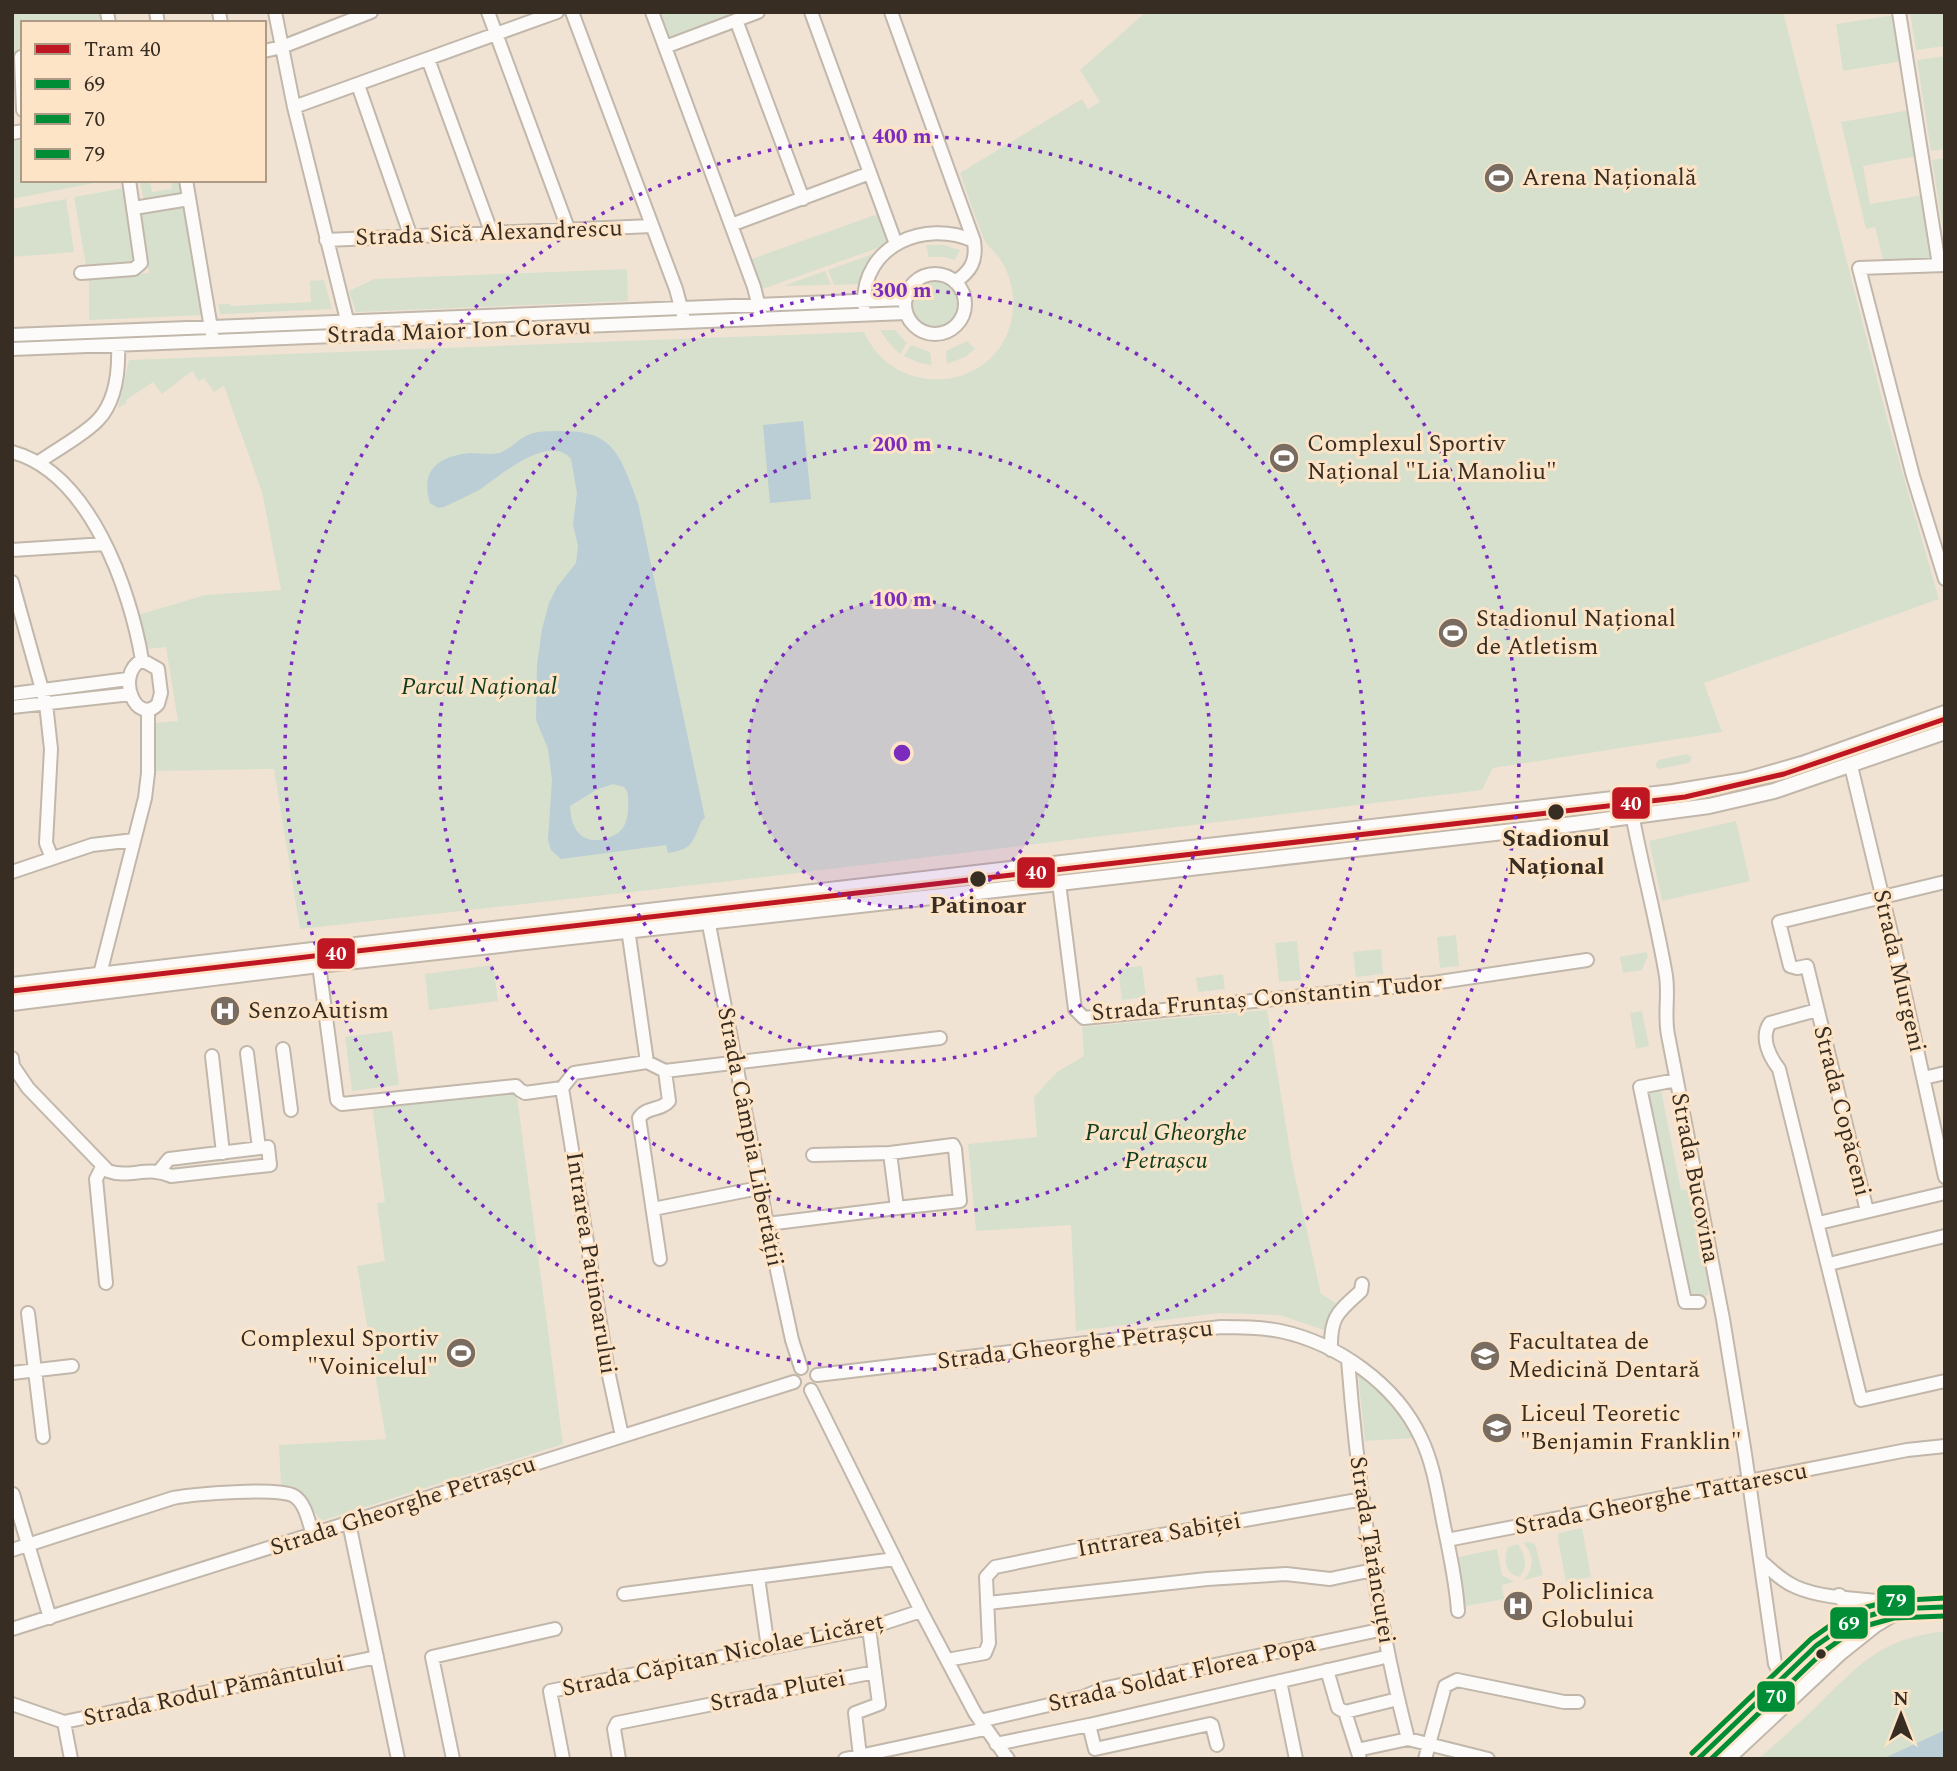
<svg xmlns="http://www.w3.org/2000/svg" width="1957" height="1771" viewBox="0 0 1957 1771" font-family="Spectral,serif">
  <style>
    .green { fill: #d7e0cd }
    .water { fill: #bbcdd5; fill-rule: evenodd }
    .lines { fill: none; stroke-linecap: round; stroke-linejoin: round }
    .minor-casing { stroke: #c1b7ab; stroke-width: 16 }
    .major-casing { stroke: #c1b7ab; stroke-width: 18 }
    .minor { stroke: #fdfbf9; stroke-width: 12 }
    .major { stroke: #fdfbf9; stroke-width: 14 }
    .bus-1-casing { stroke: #fde4c7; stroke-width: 10 }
    .bus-2-casing { stroke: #fde4c7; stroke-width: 10 }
    .bus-3-casing { stroke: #fde4c7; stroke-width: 10 }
    .bus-1 { stroke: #008d36; stroke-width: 5 }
    .bus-2 { stroke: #008d36; stroke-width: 5 }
    .bus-3 { stroke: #008d36; stroke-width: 5 }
    .tram-1-casing { stroke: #fde4c7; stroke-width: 10 }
    .tram-1 { stroke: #be1622; stroke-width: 5 }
    .ring { fill: none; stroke: #7b2cbf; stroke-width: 3.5; stroke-dasharray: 3.5 7 }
    .stop-dot { fill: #372d22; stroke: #fde4c7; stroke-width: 2.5 }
    .labels { text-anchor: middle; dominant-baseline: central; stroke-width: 6; stroke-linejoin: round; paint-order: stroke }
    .poi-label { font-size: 24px; fill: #372d22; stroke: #fde4c7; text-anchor: start }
    .street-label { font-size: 24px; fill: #372d22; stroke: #fde4c7 }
    .park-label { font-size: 24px; font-style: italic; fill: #103d1f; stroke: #fde4c7 }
    .stop-label { font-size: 24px; font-weight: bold; fill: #372d22; stroke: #fde4c7 }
    .centre { fill: #7b2cbf; stroke: #fde4c7; stroke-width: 3.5 }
    .ring-label { font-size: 21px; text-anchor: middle; font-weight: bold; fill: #7b2cbf; stroke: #fde4c7; stroke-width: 6; stroke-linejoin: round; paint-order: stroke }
    .line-badge { stroke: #fde4c7; stroke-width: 2.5 }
    .badge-label { font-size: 19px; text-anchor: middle; font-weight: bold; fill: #fff }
  </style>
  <rect width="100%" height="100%" fill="#f0e3d4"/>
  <path class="green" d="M12,12H104L106,23H23V54L12,56Z
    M653,12H743L669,40Z
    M1146,12H1783L1889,426L1939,599L1704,683L1722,732L1493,768L1482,790L730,881L300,929L274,769L156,771V723L178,721L166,647L147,649L138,615L205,595L281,590L262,492L224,386L214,392L204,378L199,381L192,371L162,394L153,382L126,400L127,403L118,408L129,360L864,332C898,407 1010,389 1013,306C1014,288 1008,269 997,255C993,250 987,246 984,239C975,218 968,195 960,173L1082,99L1088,109L1100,102L1080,70Z
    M1910,12H1943L1945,46L1916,50Z
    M1895,15L1902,61L1843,71L1836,24Z
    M1945,56V149L1931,151L1917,60Z
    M1910,110L1917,156L1863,166L1870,204L1924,195L1933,258L1883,260L1875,227L1866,229L1841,122Z
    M23,137V180H109L12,199V138Z
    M1945,158V243L1932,160Z
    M140,180H150L152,192L172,189L171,180H181L184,196L144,202Z
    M125,188L134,261L86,265L74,197Z
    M66,199L74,252L12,257V209Z
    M184,204L204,315L89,320V278L149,273L141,211Z
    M878,214L889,244L760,290L749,260Z
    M926,245H944L960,250L955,260L944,257H929Z
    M876,253L860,284L834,285L828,270Z
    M627,269L628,301L356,312L349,291L374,279Z
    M825,271L831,285L783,286Z
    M324,280L332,309L220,314L218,304H230L231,306L311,302L310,281Z
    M911 304a24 24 0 1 1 48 0a24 24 0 1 1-48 0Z
    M880,330H895L907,343L900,354L888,342Z
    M203,331V336L28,344V338Z
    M967,341L975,349L965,357L947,364L946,351Z
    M911,345L930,352L932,365L919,363L904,356Z
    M1687,754L1692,758L1689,763L1659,769L1655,766L1658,760Z
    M1736,821L1750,881L1662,901L1649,841Z
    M1456,935L1459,966L1440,968L1437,937Z
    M1297,941L1301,980L1279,982L1275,943Z
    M1381,949L1383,974L1356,977L1353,952Z
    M1646,952L1648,956L1642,970L1623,973L1620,957Z
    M493,965L498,1001L429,1010L425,974Z
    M1142,966L1146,997L1122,1000L1118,969Z
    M1223,974L1225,989L1198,992L1196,978Z
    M1267,1010L1292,1163L1321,1294L1336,1303L1324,1330L1280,1315L1219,1313L1076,1331L1071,1225L976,1231L968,1144L1037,1137L1034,1097L1057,1072L1084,1056L1082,1027Z
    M1642,1011L1649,1046L1636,1049L1630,1013Z
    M392,1031L399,1085L352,1091L345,1037Z
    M1660,1085L1681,1190L1688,1189L1709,1286L1708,1295L1686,1300L1644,1089Z
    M516,1089L563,1444L321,1521L299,1490L281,1485L279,1445L386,1439L357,1266L385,1261L377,1203L385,1202L372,1105Z
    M1358,1374C1381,1387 1404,1411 1413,1438L1365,1441Z
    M1582,1528L1591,1577L1566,1582L1558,1539L1559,1533Z
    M1529,1542L1535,1544L1543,1575L1524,1580C1534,1567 1535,1555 1523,1543Z
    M1518,1544C1525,1556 1529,1566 1519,1577C1504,1573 1504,1559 1508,1547Z
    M1497,1549L1502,1575L1514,1582L1502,1585L1504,1599L1461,1607L1454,1563L1459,1557Z
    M1945,1631V1730L1882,1759H1758C1780,1740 1802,1721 1822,1701C1864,1659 1884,1639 1945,1631Z"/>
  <path class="water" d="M803,421L811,499L770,503L763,425Z
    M538,432C608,427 616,441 638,503L705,818L702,820C692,842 694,849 668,853L666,845L561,859L551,850L548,840L552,780L548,749L536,720L537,665L542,629L549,603L557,587L576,563L578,546L573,524L577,493L571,459C549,432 499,477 479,490C468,496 456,501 444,507L438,508L430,503C420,470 438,456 471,453C480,453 490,455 499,453C513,449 519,435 538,432ZM613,784L624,787L627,791C629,800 629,815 625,824C621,832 616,835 608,838C582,846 571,830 570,806L596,790Z
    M1945,1730V1759H1882Z"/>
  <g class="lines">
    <g class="minor-casing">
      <path id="minor" d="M107,12L109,23
        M156,12L158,23
        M219,12L221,23
        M275,12L294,107L349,328
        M488,12L569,231
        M572,12L676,289L683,315
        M652,12L754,287L760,311
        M811,12L896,244
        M891,12L974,241C977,261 971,271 955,282
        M1899,12L1939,265
        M736,20L803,199
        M665,47L758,12
        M264,51L282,47L371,12
        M21,57L23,110
        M428,59L492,234
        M358,85L411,237
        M294,107L557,12
        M12,133L23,131
        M186,180L212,334
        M134,208L189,199
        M731,225L870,173
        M326,240L652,226
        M1945,265L1859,268L1913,476L1945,579
        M81,273L134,269L141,263L129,180
        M905 304a30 30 0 1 1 60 0a30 30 0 1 1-60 0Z
        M864,305C862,245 925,219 974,241
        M12,335L906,299
        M12,349L906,313
        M12,452C90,473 130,589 142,660
        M39,462C57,449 84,435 98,420C116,401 119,369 118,345
        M12,550L105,544
        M12,582L46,704L51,749L46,843L52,858
        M142,660L158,669L161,693L158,704C137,727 114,675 142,660Z
        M12,694L128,679
        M12,707L131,694
        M1851,766L1894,945L1945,1177
        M1629,797C1639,857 1656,916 1666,976C1669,996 1664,1015 1668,1035L1723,1319L1745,1454L1775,1664L1782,1677
        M12,872L92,845L134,840
        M1059,883L1075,1009L1084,1018L1433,983L1587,960
        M705,904L767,1224L792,1340L801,1368
        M628,929L647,1062
        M319,965L337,1100L342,1104L516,1086L520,1090L525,1093L562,1088L574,1073L647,1062L665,1071L940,1038
        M100,974L145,798L148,773V710
        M1817,1010L1770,1023C1760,1037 1769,1056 1779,1069L1861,1400L1945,1381
        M283,1049L291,1110
        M247,1053L259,1148
        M212,1056L223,1153
        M12,1058L13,1066L28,1088L108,1171C129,1179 149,1165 171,1176L270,1165L268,1147L169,1159L160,1170
        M1924,1078L1945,1073
        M1676,1080L1640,1087L1685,1302H1699
        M562,1088L608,1371L622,1436
        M813,1155L890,1153L953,1145L955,1149L960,1201L897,1208L890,1153
        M102,1167L96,1179L106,1283
        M653,1209L759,1188
        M1867,1211L1807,966L1797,968L1790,966L1779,922L1945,882
        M1819,1223L1945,1193
        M767,1224L897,1208
        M660,1259L639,1118C647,1106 661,1111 669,1101L665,1071
        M1829,1264L1945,1236
        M28,1313L43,1437
        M1331,1350C1330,1316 1338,1312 1361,1291L1362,1284
        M1348,1360C1358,1487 1376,1615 1408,1739
        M12,1373L72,1366
        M817,1375L1221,1327C1241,1327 1260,1327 1280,1331C1337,1343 1396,1384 1421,1438C1434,1465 1438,1496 1444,1526C1450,1554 1456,1582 1458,1611
        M811,1390L921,1611L975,1713L1008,1759
        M13,1494L50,1618
        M349,1523L398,1759
        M1447,1540L1907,1450L1945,1446
        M12,1550L173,1498C194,1494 277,1487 294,1496C306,1503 309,1524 313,1535
        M1760,1560C1771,1570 1782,1581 1796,1587C1825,1600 1873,1599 1906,1604
        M758,1577L768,1648
        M624,1594L895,1559
        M988,1603L1207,1579L1286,1574L1330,1579L1373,1570
        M12,1629L794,1382
        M947,1660L985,1653L989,1643L986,1577L995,1567L1088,1548L1363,1499
        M1327,1670L1338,1708L1345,1712L1360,1759
        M1280,1681L1296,1759
        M12,1704L64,1722L377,1657
        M1345,1712L1398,1699
        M980,1721L1083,1697L1102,1689L1384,1629
        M64,1722L71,1759
        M1089,1725L1095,1749L1210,1724L1212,1725L1217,1745
        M996,1744L1089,1725L1381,1658
        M1357,1750L1408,1739L1488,1759
        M860,1756L855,1713L879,1704L869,1628
        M453,1759L432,1657L555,1629
        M563,1759L550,1691L869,1628L921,1611
        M619,1759L614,1729L617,1723L875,1672
        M845,1759L985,1729
        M1425,1759L1445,1686L1457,1680L1564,1702H1578"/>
    </g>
    <g class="major-casing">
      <path id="major" d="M12,985L1673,792L1746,780L1802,764L1945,713
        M12,1003L319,965L1059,883L1574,824L1709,806L1774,791L1945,732
        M1834,1653C1848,1636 1860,1611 1839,1596
        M1698,1759L1817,1645C1857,1611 1893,1605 1945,1607
        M1727,1759L1840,1653L1875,1625L1898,1611"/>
    </g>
    <use href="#minor" class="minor"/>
    <use href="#major" class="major"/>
    <g class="bus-1-casing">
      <path id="bus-1" d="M1698,1759L1817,1645L1847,1624L1861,1618L1892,1609L1945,1607"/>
    </g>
    <g class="bus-2-casing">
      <path id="bus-2" d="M1711,1759L1823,1652L1851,1632L1865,1626L1894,1618L1945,1616"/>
    </g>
    <g class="bus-3-casing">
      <path id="bus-3" d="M1692,1753L1811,1639L1842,1617L1859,1609L1890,1601L1945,1598"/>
    </g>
    <use href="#bus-1" class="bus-1"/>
    <use href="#bus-2" class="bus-2"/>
    <use href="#bus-3" class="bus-3"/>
    <g class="tram-1-casing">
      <path id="tram-1" d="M12,991L1685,797L1784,774L1945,719"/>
    </g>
    <use href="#tram-1" class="tram-1"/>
  </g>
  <circle cx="902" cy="753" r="154" fill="#7b2cbf" fill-opacity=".12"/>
  <g class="ring">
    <circle cx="902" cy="753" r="154"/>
    <circle cx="902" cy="753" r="309"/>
    <circle cx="902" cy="753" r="463"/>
    <circle cx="902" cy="753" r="617"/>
  </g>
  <defs>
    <g id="stadium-disc" transform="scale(1.575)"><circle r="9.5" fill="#786d60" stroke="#fde4c7"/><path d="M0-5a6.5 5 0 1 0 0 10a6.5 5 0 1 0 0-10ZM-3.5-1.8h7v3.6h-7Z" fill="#fff"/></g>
    <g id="hospital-disc" transform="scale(1.575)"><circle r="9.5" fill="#786d60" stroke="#fde4c7"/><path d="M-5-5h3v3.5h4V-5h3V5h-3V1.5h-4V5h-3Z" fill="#fff"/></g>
    <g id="university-disc" transform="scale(1.575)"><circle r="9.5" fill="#786d60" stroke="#fde4c7"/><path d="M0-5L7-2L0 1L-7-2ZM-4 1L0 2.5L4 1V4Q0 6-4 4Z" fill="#fff"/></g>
  </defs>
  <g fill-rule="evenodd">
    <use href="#stadium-disc" x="1499" y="178"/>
    <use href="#stadium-disc" x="1284" y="458"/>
    <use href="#stadium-disc" x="1453" y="633"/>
    <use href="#hospital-disc" x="225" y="1011"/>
    <use href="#stadium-disc" x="461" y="1353"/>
    <use href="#university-disc" x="1485" y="1356"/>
    <use href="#university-disc" x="1497" y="1428"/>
    <use href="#hospital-disc" x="1518" y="1606"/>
  </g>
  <g class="stop-dot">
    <circle cx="1556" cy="812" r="9"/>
    <circle cx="978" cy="879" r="9"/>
    <circle cx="1821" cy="1654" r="6"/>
  </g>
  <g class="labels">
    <g class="poi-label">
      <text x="1522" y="178">Arena Națională</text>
      <text x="1307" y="444">Complexul Sportiv<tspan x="1307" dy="28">Național "Lia Manoliu"</tspan></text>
      <text x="1476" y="619">Stadionul Național<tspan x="1476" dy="28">de Atletism</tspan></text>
      <text x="248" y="1011">SenzoAutism</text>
      <text x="438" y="1339" text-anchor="end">Complexul Sportiv<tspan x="438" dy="28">"Voinicelul"</tspan></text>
      <text x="1508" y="1342">Facultatea de<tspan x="1508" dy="28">Medicină Dentară</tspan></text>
      <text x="1520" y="1414">Liceul Teoretic<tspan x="1520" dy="28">"Benjamin Franklin"</tspan></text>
      <text x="1541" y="1592">Policlinica<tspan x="1541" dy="28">Globului</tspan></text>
    </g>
    <g class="street-label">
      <text transform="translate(489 233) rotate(-2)">Strada Sică Alexandrescu</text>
      <text transform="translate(459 331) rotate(-2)">Strada Maior Ion Coravu</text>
      <text transform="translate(1899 971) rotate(77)">Strada Murgeni</text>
      <text transform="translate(1267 998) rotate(-5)">Strada Fruntaș Constantin Tudor</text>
      <text transform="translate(1842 1111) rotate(76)">Strada Copăceni</text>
      <text transform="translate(750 1137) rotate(79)">Strada Câmpia Libertății</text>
      <text transform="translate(1695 1178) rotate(79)">Strada Bucovina</text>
      <text transform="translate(591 1263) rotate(81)">Intrarea Patinoarului</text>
      <text transform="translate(1075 1345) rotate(-7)">Strada Gheorghe Petrașcu</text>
      <text transform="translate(1661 1499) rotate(-11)">Strada Gheorghe Tattarescu</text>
      <text transform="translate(403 1506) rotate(-18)">Strada Gheorghe Petrașcu</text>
      <text transform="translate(1159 1535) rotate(-10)">Intrarea Sabiței</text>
      <text transform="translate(1372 1550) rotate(81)">Strada Țărăncuței</text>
      <text transform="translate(723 1655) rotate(-12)">Strada Căpitan Nicolae Licăreț</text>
      <text transform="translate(1182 1674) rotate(-13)">Strada Soldat Florea Popa</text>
      <text transform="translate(214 1691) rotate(-12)">Strada Rodul Pământului</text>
      <text transform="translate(778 1691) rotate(-11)">Strada Plutei</text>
    </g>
    <g class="park-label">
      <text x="479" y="687">Parcul Național</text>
      <text x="1166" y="1133">Parcul Gheorghe<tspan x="1166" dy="28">Petrașcu</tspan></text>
    </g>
    <g class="stop-label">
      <text x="1556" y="839">Stadionul<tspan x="1556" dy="28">Național</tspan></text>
      <text x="978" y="906">Patinoar</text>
    </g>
  </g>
  <circle cx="902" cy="753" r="10" class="centre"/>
  <g class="ring-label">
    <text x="902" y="143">400 m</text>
    <text x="902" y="297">300 m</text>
    <text x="902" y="451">200 m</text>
    <text x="902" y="606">100 m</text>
  </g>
  <g class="line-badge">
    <rect x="1611" y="786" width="40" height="34" rx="7" fill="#be1622"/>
    <rect x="1016" y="856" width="40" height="33" rx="7" fill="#be1622"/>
    <rect x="316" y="937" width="40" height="33" rx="7" fill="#be1622"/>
    <rect x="1876" y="1584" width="40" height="33" rx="7" fill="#008d36"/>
    <rect x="1829" y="1606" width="40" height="34" rx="7" fill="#008d36"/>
    <rect x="1756" y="1680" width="40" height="33" rx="7" fill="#008d36"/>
  </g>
  <g class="badge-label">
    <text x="1631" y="810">40</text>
    <text x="1036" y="879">40</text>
    <text x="336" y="960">40</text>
    <text x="1896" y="1607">79</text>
    <text x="1849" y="1630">69</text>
    <text x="1776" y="1703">70</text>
  </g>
  <rect width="1957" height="1771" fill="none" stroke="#372d22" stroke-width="28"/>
  <rect x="21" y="21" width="245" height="161" fill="#fde4c7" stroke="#ae9b85" stroke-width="2"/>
  <rect x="35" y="44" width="35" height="10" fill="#be1622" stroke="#ae9b85" stroke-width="2"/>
  <text x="84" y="56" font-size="21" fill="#372d22">Tram 40</text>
  <rect x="35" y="79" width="35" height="10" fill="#008d36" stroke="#ae9b85" stroke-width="2"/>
  <text x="84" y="91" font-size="21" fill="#372d22">69</text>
  <rect x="35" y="114" width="35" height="10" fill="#008d36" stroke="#ae9b85" stroke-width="2"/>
  <text x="84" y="126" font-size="21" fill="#372d22">70</text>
  <rect x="35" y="149" width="35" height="10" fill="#008d36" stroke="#ae9b85" stroke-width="2"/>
  <text x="84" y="161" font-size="21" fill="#372d22">79</text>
  <g transform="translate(1901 1715)" stroke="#fde4c7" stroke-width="5" paint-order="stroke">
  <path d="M0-5L12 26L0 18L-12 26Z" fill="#372d22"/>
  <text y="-10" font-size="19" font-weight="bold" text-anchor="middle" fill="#372d22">N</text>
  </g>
</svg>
